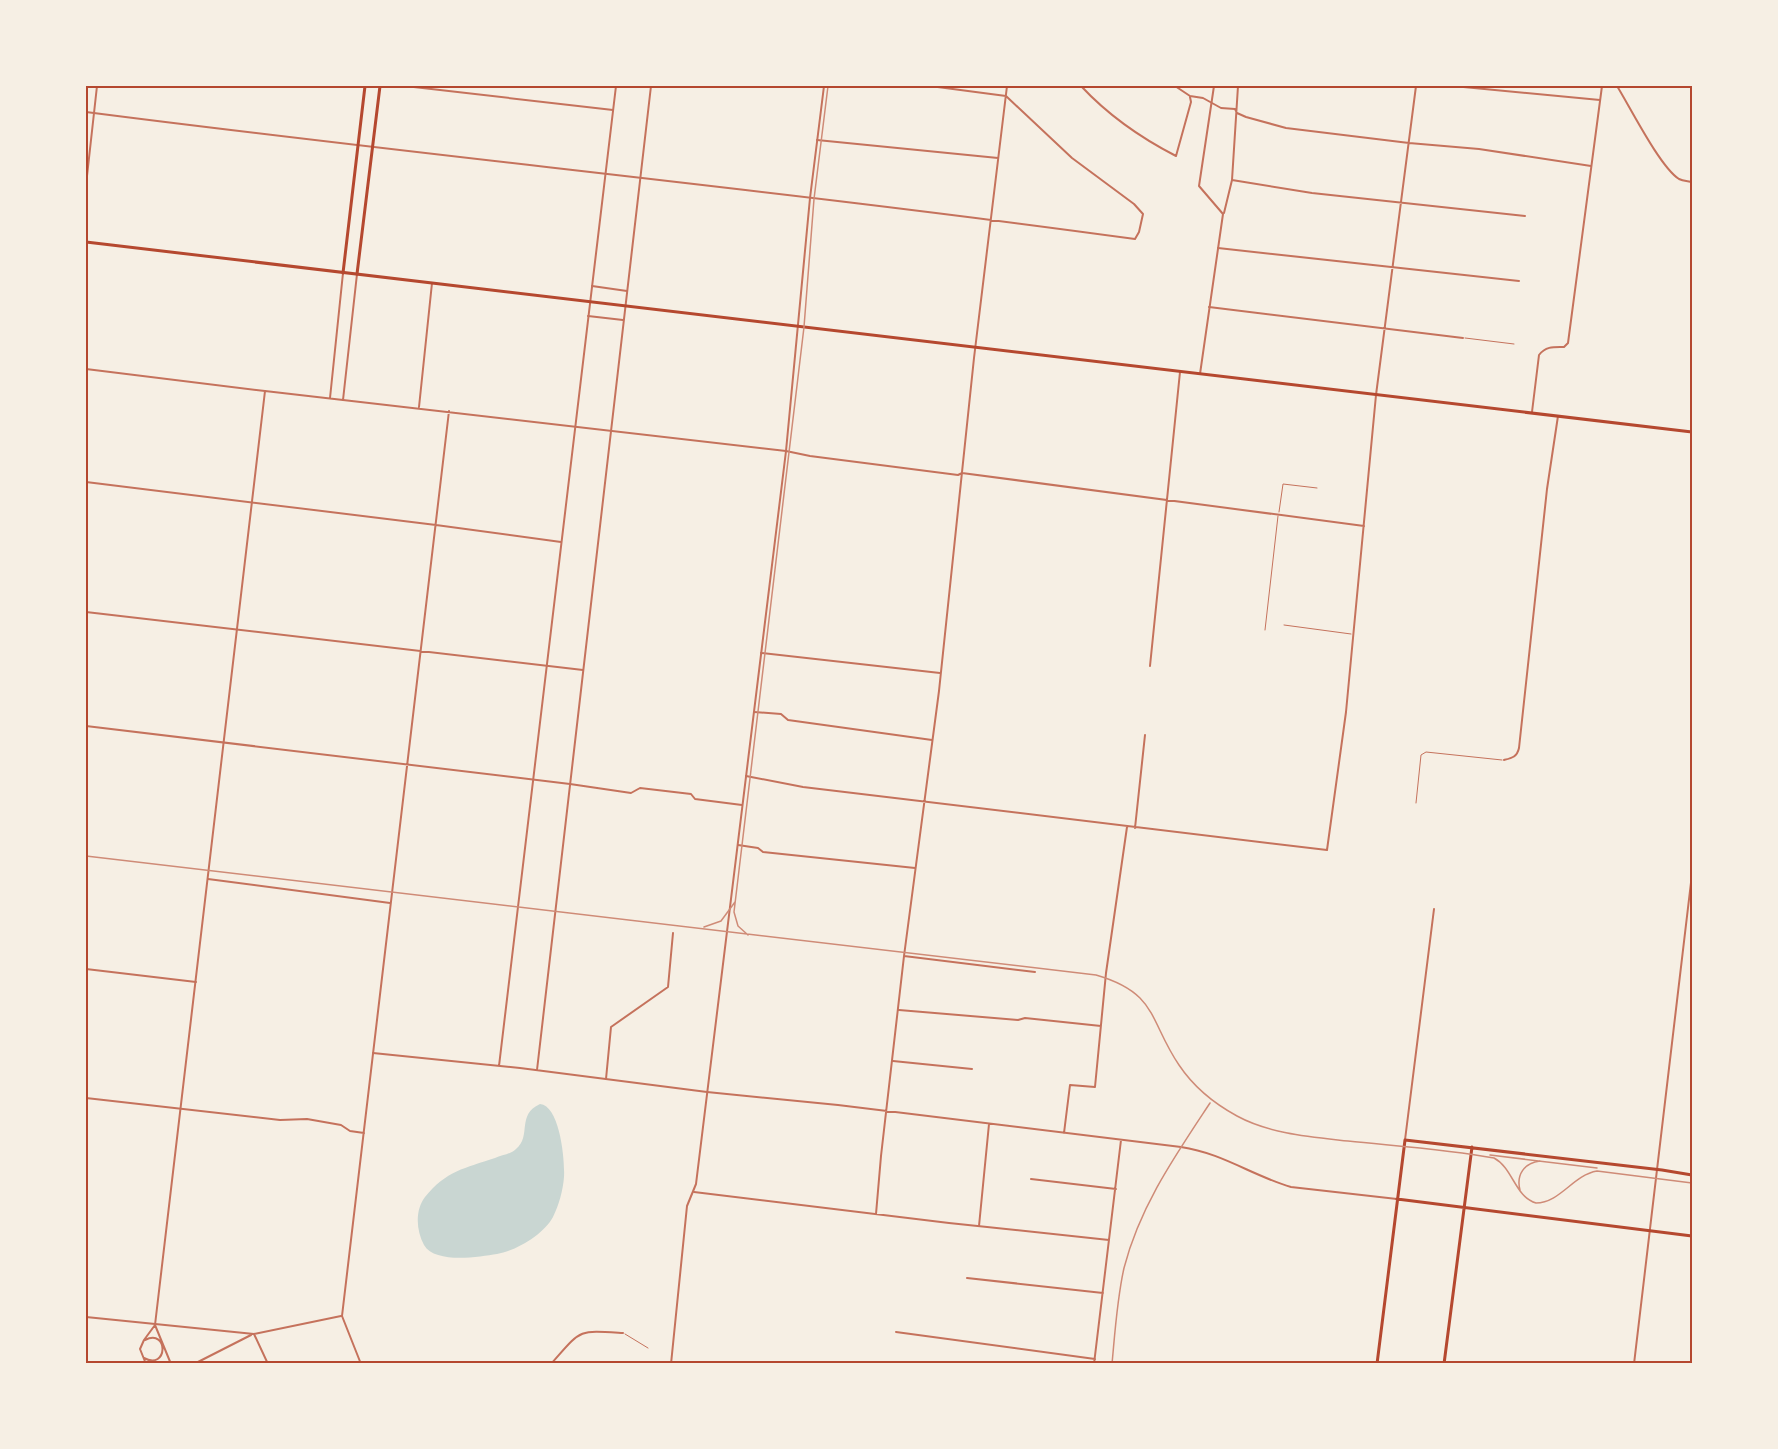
<svg xmlns="http://www.w3.org/2000/svg" width="1778" height="1449" viewBox="0 0 1778 1449" font-family="'Source Sans 3',sans-serif">
  <style>
    .water { fill: #c9d6d2 }
    .lines { fill: none; stroke-linecap: round; stroke-linejoin: round }
    .service { stroke: #c5725c; stroke-width: 1 }
    .minor { stroke: #c5725c; stroke-width: 2 }
    .tertiary { stroke: #c5725c; stroke-width: 2 }
    .secondary { stroke: #b5482f; stroke-width: 3 }
    .primary { stroke: #b5482f; stroke-width: 3 }
    .tram { stroke: #cf8b77; stroke-width: 1.5 }
    .rail { stroke: #cf8b77; stroke-width: 1.5 }
    .neatline { fill: none; stroke: #b5482f; stroke-width: 2 }
  </style>
  <rect width="100%" height="100%" fill="#f6efe4"/>
  <path class="water" d="M540,1104C560,1106 565,1160 564,1177C563,1190 559,1205 553,1217C544,1234 516,1251 497,1254C478,1257 435,1264 424,1245C416,1230 415,1210 425,1197C446,1171 465,1168 495,1158C502,1155 511,1154 516,1149C532,1136 516,1115 540,1104Z"/>
  <g class="lines">
    <path class="service" d="M1465,338L1514,344
      M1279,512L1283,484L1317,488
      M1284,625L1351,634
      M1265,630L1278,516
      M1416,803L1421,755L1426,752L1502,760
      M625,1334L648,1348"/>
    <path class="minor" d="M405,86L613,110
      M1081,86C1108,115 1141,138 1176,156L1191,102L1190,97
      M1175,86L1190,96L1203,98L1221,108L1235,109L1237,113L1246,117L1286,128L1409,143L1479,149L1591,166
      M1453,86L1600,100
      M1617,86C1630,107 1660,167 1679,179C1683,181 1688,181 1692,182
      M86,112C435,157 786,191 1135,239L1139,232L1143,214L1134,204L1072,158L1006,96L930,86
      M817,140L998,158
      M1232,180L1312,193L1525,216
      M1224,213L1232,180L1238,86
      M1218,248L1519,281
      M592,286L627,291
      M1209,307L1463,338
      M588,316L623,320
      M86,369L265,391
      M343,400L786,451L810,456L958,475L962,473L1364,526
      M419,407L432,283
      M86,482L436,525L561,542
      M86,612L583,670
      M761,653L940,673
      M1150,666L1180,372
      M754,712L781,714L788,720L932,740
      M86,726L570,784L631,793L640,788L691,794L695,799L742,805
      M1504,760C1512,758 1517,757 1519,748L1547,489L1558,416
      M746,776L803,787L1327,850L1346,712L1376,395L1416,86
      M1135,828L1145,735
      M738,845L758,848L763,852L915,868
      M208,879L390,903
      M904,956L1035,972
      M86,969L196,982
      M899,1010L1018,1020L1025,1018L1101,1026
      M893,1061L972,1069
      M606,1079L611,1027L668,987L673,933
      M707,1092L838,1105L1181,1147C1222,1153 1253,1176 1291,1187L1397,1199
      M86,1098L280,1120L307,1119L341,1125L350,1131L364,1133
      M1064,1133L1070,1085L1095,1087L1106,973L1127,827
      M1405,1140L1434,909
      M1031,1179L1116,1189
      M694,1192L949,1223L1109,1240
      M876,1214L881,1156L904,956L939,691L974,358L1007,86
      M979,1226L989,1124
      M967,1278L1103,1293
      M86,1317L254,1334L341,1316
      M896,1332L1095,1359
      M254,1334L268,1364
      M194,1364L251,1335
      M361,1364L342,1316L449,411
      M551,1364C582,1329 577,1330 623,1333
      M1094,1364L1121,1140
      M1634,1364L1692,874"/>
    <path class="tertiary" d="M86,185L97,86
      M1200,374L1223,214L1199,186L1214,86
      M330,398L343,273
      M1532,412L1539,355C1546,346 1554,347 1564,347L1568,343L1602,86
      M373,1053L520,1068L707,1092
      M499,1066L616,86
      M537,1070L651,86
      M155,1325L171,1364
      M144,1358C168,1371 169,1328 145,1340
      M146,1364L140,1349L144,1340L155,1325L265,391L343,400L357,274
      M671,1364L687,1206L696,1184L786,451L810,198L824,86"/>
    <path class="secondary" d="M343,273L365,86
      M357,274L380,86
      M1397,1199L1692,1236
      M1377,1364L1405,1140L1662,1170L1692,1175
      M1444,1364L1472,1147"/>
    <path class="primary" d="M86,242L1692,432"/>
    <path class="tram" d="M86,856L1096,975C1158,993 1149,1021 1179,1065C1193,1086 1215,1104 1237,1116C1270,1134 1312,1137 1348,1141C1396,1146 1446,1149 1494,1158C1513,1168 1515,1197 1536,1203C1560,1203 1573,1175 1597,1171L1692,1183
      M704,927L721,921L735,902
      M748,935L738,926L734,912L804,327L814,199L828,86
      M1490,1155L1597,1168
      M1520,1190C1516,1175 1524,1163 1540,1161"/>
    <path class="rail" d="M1112,1364C1115,1332 1117,1299 1124,1268C1140,1206 1175,1156 1210,1103"/>
  </g>
  <rect width="1778" height="1449" fill="none" stroke="#f6efe4" stroke-width="174"/>
  <rect x="87" y="87" width="1604" height="1275" class="neatline"/>
</svg>
